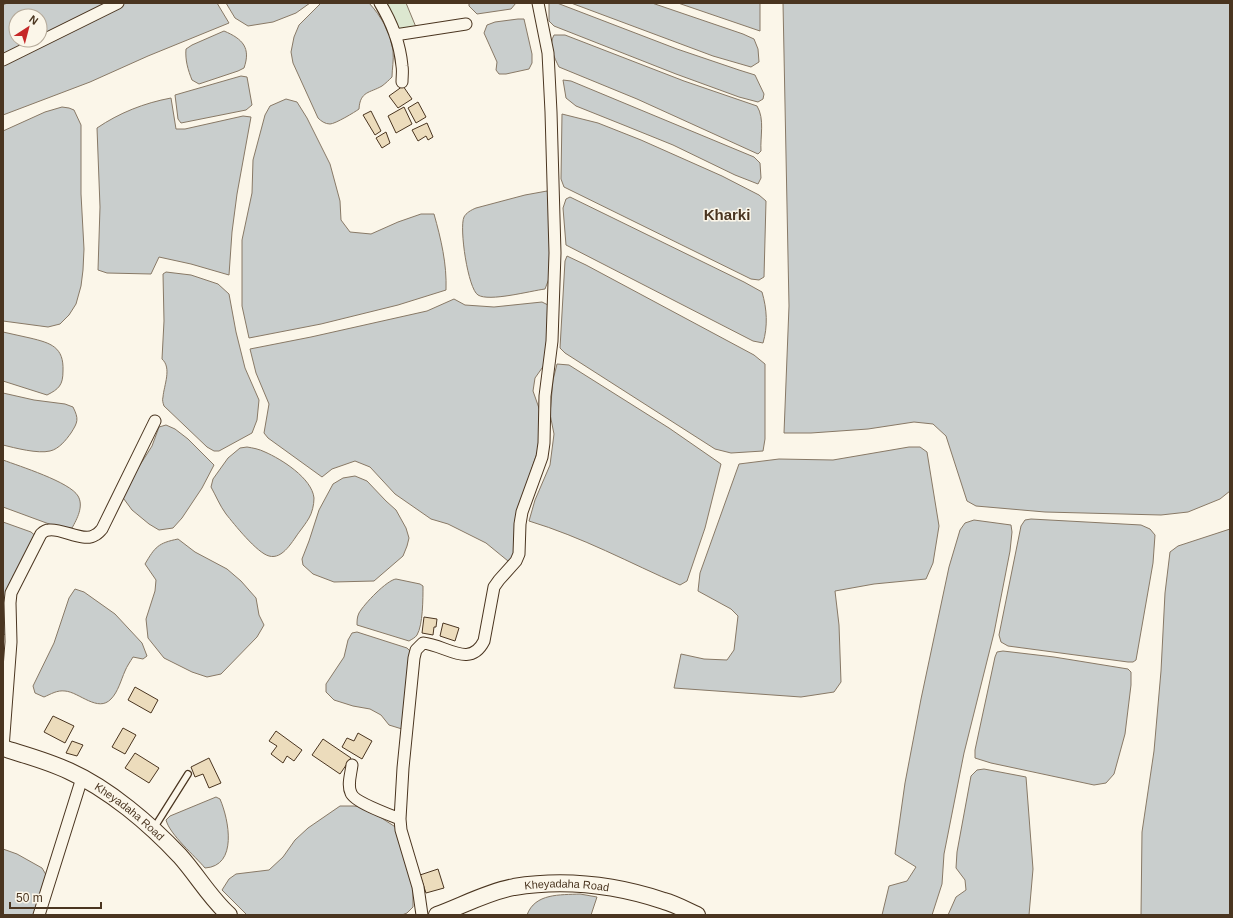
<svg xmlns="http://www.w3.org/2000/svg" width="1233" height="918" viewBox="0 0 1233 918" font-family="Arial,sans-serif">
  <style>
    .green { fill: #dce7d0; stroke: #887966 }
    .water { fill: #c9cecd; stroke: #887966; fill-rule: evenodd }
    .building { fill: #ecdcbc; stroke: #4a3520 }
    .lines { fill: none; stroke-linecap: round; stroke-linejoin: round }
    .lane-casing { stroke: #4a3520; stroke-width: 8 }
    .street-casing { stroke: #4a3520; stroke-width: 13 }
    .secondary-casing { stroke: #4a3520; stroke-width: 18 }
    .lane { stroke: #fbf6e9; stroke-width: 5.5 }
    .street { stroke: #fbf6e9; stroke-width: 11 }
    .secondary { stroke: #fbf6e9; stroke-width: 16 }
    .labels { text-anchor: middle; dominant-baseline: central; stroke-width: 3; stroke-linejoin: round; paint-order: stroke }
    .street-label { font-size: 11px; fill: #4a3520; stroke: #fbf6e9 }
    .district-label { font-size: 15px; font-weight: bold; fill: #4a3520; stroke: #fbf6e9 }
  </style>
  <rect width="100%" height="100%" fill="#fbf6e9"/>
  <path class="green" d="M381,3H406L418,32L395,35Z"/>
  <path class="water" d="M7,3H217L229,23L148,56L90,82L3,115V5ZM16,16H40V40H16Z
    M226,3H310L296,13L273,22L248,26L235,18Z
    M321,3H369C381,16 391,33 393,51C394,60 392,69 392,77C389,80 386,83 382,86C370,93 360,91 359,109C355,112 335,124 330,124C325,124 321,121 318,118L293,63L291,52L294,37L299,25Z
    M469,3H516L511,9L477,14L469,6Z
    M549,3H557L677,49L739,70L755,75L764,94L763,99L758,102L739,97L676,74L554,26L549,21Z
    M571,3H652L743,34L754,39L758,49L759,62L751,67L713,56Z
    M678,3H760V31Z
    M783,3H1230V491L1220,499L1188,512L1161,515L1045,512L976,506L967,501L946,436L933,424L914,422L868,429L811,433H784L789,306Z
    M518,19H524L532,54V63L529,69L506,74H499L496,70L497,62L484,33L487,25L495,22Z
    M224,31C243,39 251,48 244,68L238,71L199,84L192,80C188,70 185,60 186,49L192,45Z
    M554,35H565L684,81L757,106C765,119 760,137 761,151L758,154L637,99L559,67C554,57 548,45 554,35Z
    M241,76L247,77L252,105L246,110L181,123L178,119L175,95Z
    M563,80L571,81L754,157L760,163L761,178L758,184L735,175L673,145L626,126L576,106L566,98Z
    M171,98L176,129H185L243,116L251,117L237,194L232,232L229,275L191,264L159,257L151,274L107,273L98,270L100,207L97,128C119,113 144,103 171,98Z
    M286,99L297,102L307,118L330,164L340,201L341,220L350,232L371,234L398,222L421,214H434C441,239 447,264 446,290L398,305L321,324L249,338L242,306V240L252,193L253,160L265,115L270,106Z
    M62,107L69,108L74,110L81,125V194L84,249L83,270L81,286L76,304L69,315L60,324L48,327L3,321V131L45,112Z
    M562,114L598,123L641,140L722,176L759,195L766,201L764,277L759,280L751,279L564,187L561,179Z
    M547,191L550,201L552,271L545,289C530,291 489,302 478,295C468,289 459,228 464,217C466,213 471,210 476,208L525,195Z
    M570,197L744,282L762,292C767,309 768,326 763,343L753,341L566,245L563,208L566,199Z
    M567,256L586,265L754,355L765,364V439L763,451L731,453L715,449L565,353L560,348L565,261Z
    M166,272L191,275L218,284L229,294L236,332L245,368L259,400L257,420L252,433L219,451H214L207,447L164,406C163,403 162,400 163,397C164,385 172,368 162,359L164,321L163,274Z
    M454,299L465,305L494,307L542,302L550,306L547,361L535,378L533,391L540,411V444L530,474L515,555L508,561L486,543L448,524L431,519L395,494L370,467L355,461L332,469L322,477L268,438L264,433L269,404L256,373L250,349L311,337L427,311Z
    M3,332C12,334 21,336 30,338C51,343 64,347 63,371C63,385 59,389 47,395L3,381Z
    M557,364L569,365L669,428L721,464L705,528L687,581L680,585C630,563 582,537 529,521L535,500L550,465L554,434L550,414L553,380Z
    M3,393L34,400L65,404L73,407C79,419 78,422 71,433C66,440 59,449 50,451C38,454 15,448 3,445Z
    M166,425L175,429L188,439L214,465L202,488L182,518L173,528L159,530L149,524L132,510L121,495L152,446L159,427Z
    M247,447C253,448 259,449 265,452C281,459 312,478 314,498C314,505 312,513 309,518C306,523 303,527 300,531C293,540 283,560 269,556C257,553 234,524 226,514C220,506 216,496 211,487L213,479L228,458L240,448Z
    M909,447H920L927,452L939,526L933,563L926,579L874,584L835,591L839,625L841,682L834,692L801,697L674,688L681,654L704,659L727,660L734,650L738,616L731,609L698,591L700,573L739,464L779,459L833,460Z
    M3,460C19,466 70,482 78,496C84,506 77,519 72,528H60L3,507Z
    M355,476L367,481L386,501L396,510L406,528L409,538L407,546L403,556L374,581L334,582L313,574L303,565L302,559L309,541L319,510L333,484L343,478Z
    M1031,519L1141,525L1150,529L1155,535L1153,563L1136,660L1133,662H1128L1008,646L1001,642L999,635L1021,526L1025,520Z
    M974,520L1011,525L1012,532L1010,551L994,633L964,753L944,854L942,884L932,915H882L889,886L907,881L916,867L895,854L905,783L921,699L949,567L960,530L965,523Z
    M3,522L31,532L39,539L13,576L7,635L3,634Z
    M1230,529V915H1141L1142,832L1154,751L1161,671L1165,593L1170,552L1178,546Z
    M178,539L195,552L227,569L241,581L256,598L259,615L264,625L257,637L221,674L207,677L192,672L164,658L148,638L146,619L155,591L156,580L145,564C155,547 158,543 178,539Z
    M396,579L420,584L423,586C423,598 423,625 417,635C415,638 412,639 409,641L357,625C357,621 357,617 359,613C364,604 387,580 396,579Z
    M75,589L84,592L115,614L142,643L147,656L143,659L133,657C130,662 127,666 125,671C121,680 118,692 111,699C98,713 79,692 65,691C57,690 51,694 44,697L35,693L33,686L54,643L69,598Z
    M357,632L407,648L411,652L402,729L389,725L381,715L370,709L353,706L334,700L326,692V684L344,657L348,640L352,633Z
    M1003,651L1054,657L1128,669L1131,672V685L1125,734L1114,774L1106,783L1094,785L991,763L975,758V750L995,657L997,652Z
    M984,769L1026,777L1033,869L1029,915H948L956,897L966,890L965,880L956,868L957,852L971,776L977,770Z
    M216,797L220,799C229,820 238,866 205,868C195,856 170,835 166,820L170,816Z
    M340,806H354L366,808L397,828L413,885V907L407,913L402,915H247L222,890L229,879L236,874L269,870L283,857L295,840L308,828Z
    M3,849L17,854L42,868L48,878L40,915H3Z
    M580,894L597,897L591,915H527C535,893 560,895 580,894Z"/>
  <path class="building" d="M403,86L412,99L398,108L389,96Z
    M418,102L426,117L416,123L408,108Z
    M404,107L412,124L396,133L388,116Z
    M371,111L381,131L375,135L363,115Z
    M427,123L433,137L428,140L426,136L418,141L412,130Z
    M386,132L390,143L382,148L376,138Z
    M424,617L437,619L436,627H434L433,635L422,633Z
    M443,623L459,628L455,641L440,636Z
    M135,687L158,700L151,713L128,700Z
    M53,716L74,726L65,743L44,732Z
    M123,728L136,735L125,754L112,747Z
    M276,731L302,750L294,761L287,756L283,763L271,754L277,746L269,741Z
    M358,733L372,741L362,759L342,747L347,738L354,741Z
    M323,739L351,758L340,774L312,755Z
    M72,741L83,745L77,756L66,753Z
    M135,753L159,768L149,783L125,768Z
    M209,758L221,783L209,788L203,774L195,777L191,767Z
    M438,869L444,888L426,893L420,875Z"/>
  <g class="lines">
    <g class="lane-casing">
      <path id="lane" d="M154,828L188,774"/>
    </g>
    <g class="street-casing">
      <path id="street" d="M380,3C391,21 400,44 402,66C403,71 402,76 402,82
        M395,35L466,24
        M3,60L118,3
        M3,748L11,642L10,603L11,593L41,534C43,532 46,530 49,530C62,528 84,543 95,535C98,534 100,531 102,529L155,421
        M352,765C351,774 347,785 351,793C354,802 390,815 400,819
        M39,915L82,778
        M422,915L418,887L401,830L400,819L403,768L414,658L416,650L423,643C446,645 470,669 484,641L494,587L499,580L516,561L519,554L520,524L522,512L542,457L544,443L545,396L552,341L555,253L551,112L548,53L538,3"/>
    </g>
    <g class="secondary-casing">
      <g id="secondary">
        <path id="s1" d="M3,748C25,755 48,761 69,771C109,789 150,824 180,856C197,875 210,898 229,915"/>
        <path id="s2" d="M437,915C462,906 487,892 514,887C564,879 616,885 664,901C675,904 686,910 697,915"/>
      </g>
    </g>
    <use href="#lane" class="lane"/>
    <use href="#street" class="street"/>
    <use href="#secondary" class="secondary"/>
  </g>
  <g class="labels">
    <g class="street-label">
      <text stroke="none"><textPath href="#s1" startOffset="143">Kheyadaha Road</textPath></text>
      <text stroke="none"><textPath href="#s2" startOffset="135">Kheyadaha Road</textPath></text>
    </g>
    <g class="district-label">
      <text x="727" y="214">Kharki</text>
    </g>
  </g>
  <rect width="1233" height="918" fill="none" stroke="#4a3520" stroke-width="8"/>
  <g transform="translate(28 28) rotate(36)"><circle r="19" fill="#fbf6e9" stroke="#b4a999"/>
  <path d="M0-3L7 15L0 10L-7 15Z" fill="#c62828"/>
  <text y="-6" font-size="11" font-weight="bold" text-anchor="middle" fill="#4a3520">N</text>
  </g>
  <path d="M10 902v6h91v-6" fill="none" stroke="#4a3520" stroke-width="2"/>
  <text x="16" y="902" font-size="12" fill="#4a3520" stroke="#fbf6e9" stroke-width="3" paint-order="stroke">50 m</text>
</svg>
